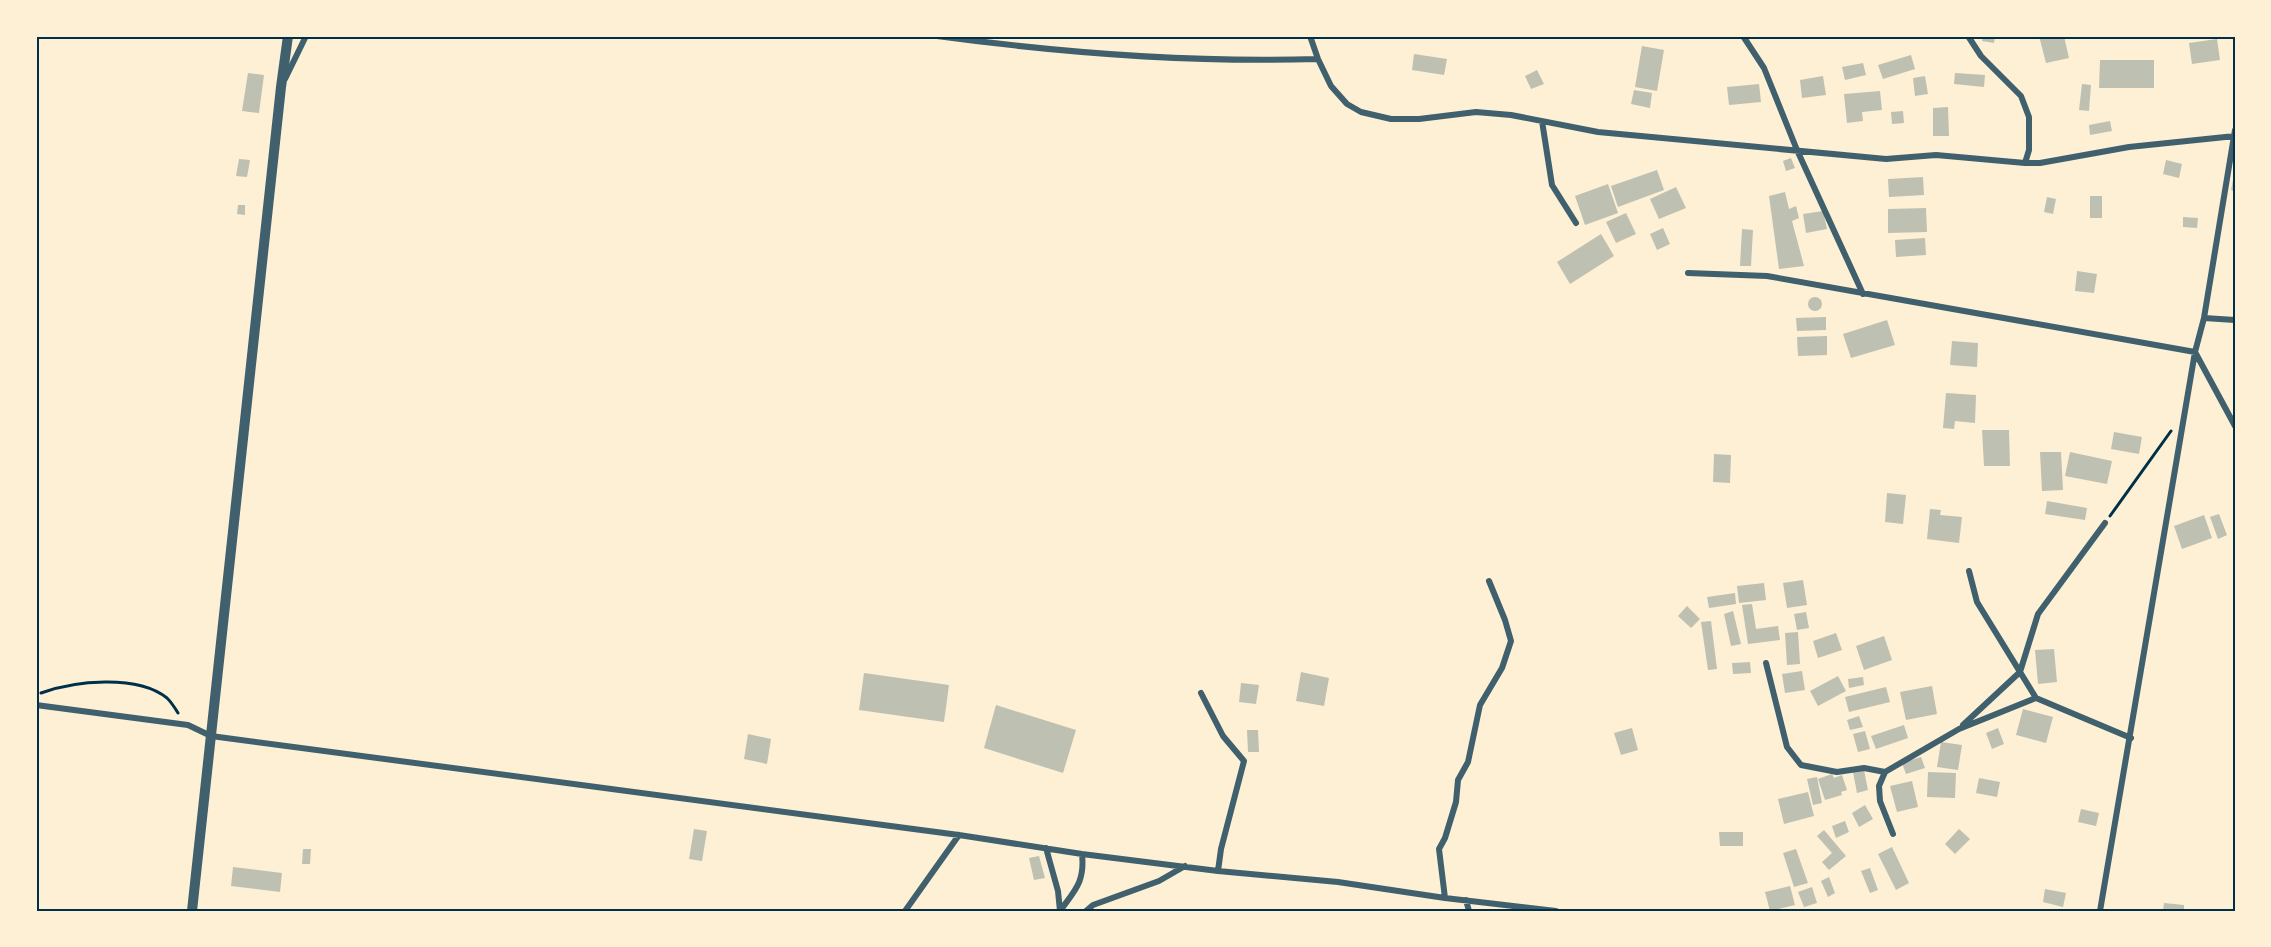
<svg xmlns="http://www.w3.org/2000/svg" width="2271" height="947" viewBox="0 0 2271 947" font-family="'Varela Round',sans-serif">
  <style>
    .building { fill: #bec0b2 }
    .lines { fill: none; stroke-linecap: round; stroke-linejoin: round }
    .path { stroke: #003049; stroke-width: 3 }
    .minor { stroke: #3f606c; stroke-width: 6 }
    .tertiary { stroke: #3f606c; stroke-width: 10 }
    .neatline { fill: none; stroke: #003049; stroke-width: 2 }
  </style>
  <rect width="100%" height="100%" fill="#fdf0d5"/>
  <path class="building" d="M1983,36H1995L1994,43L1982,41Z
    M2039,36H2064L2069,58L2046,63Z
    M2217,39L2220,60L2192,64L2189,43Z
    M1642,46L1664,50L1657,91L1635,87Z
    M1414,54L1447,59L1444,75L1412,70Z
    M1911,55L1915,69L1883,79L1878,65Z
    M2100,60H2154V88H2099Z
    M1863,63L1866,75L1845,80L1842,67Z
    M1537,70L1544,84L1531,89L1525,76Z
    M248,73L264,75L259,113L242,111Z
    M1955,73L1985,75L1984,87L1954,84Z
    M1823,76L1826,95L1802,98L1800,80Z
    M1925,76L1928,94L1915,96L1913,78Z
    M1759,84L1761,102L1729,105L1727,87Z
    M2082,84L2091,85L2089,111L2079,110Z
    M1634,90L1652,93L1650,108L1631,104Z
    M1880,91L1882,110L1862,112L1863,121L1847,123L1844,94Z
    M1948,107L1949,136H1933V108Z
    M1903,111L1904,123L1892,124L1891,112Z
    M2110,121L2112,131L2090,135L2089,125Z
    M1791,158L1795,168L1786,171L1783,161Z
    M239,159L250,160L247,177L236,176Z
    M2166,160L2182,164L2179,178L2163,174Z
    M1657,170L1664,190L1618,207L1611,186Z
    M2234,175H2235V192L2231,190Z
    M1923,177L1924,195L1889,197L1888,179Z
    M1608,184L1618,213L1585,225L1575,196Z
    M1676,187L1686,208L1659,219L1650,199Z
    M1785,192L1789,209L1796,206L1799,218L1792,221L1804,266L1779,269L1769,196Z
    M2090,196H2102V218H2090Z
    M2047,197L2056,199L2053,214L2044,212Z
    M238,205H245V215L237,214Z
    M1926,208L1927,232L1888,233V209Z
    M1823,211L1827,229L1806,233L1803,214Z
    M1626,213L1636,234L1616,243L1606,222Z
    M2183,217L2198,218L2197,228L2183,227Z
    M1663,228L1670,244L1657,250L1650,234Z
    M1742,229L1753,230L1751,266H1740Z
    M1601,234L1614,256L1570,284L1557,262Z
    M1925,238L1926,255L1896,257L1895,240Z
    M2077,271L2097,274L2094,293L2075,291Z
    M1808 304a7 7 0 1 1 14 0a7 7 0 1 1-14 0Z
    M1826,317V330L1797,331L1796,318Z
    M1887,320L1895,345L1851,358L1843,334Z
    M1827,336V355L1798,356L1797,337Z
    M1952,341L1978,343L1977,367L1950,365Z
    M1946,393L1976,395L1975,423L1955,421L1954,429L1943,428Z
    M1982,430H2009L2010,466H1984Z
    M2114,432L2142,437L2139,454L2111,449Z
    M2040,452H2061L2063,490L2042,491Z
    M2070,452L2112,461L2107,484L2065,476Z
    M1714,454L1731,455L1730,483L1713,482Z
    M1887,493L1906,495L1903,524L1885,522Z
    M2047,501L2087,508L2085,520L2045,514Z
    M1930,509L1941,510L1940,515L1962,517L1959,543L1927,539Z
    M2219,514L2227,535L2218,539L2210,517Z
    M2204,515L2212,538L2182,549L2174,526Z
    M1803,580L1807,605L1787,608L1783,583Z
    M1764,583L1766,600L1739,603L1737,586Z
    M1735,593L1736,604L1709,608L1707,597Z
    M1752,604L1756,629L1778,626L1780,640L1748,644L1742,605Z
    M1687,606L1700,619L1691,628L1678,616Z
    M1733,611L1741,644L1731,646L1724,614Z
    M1806,612L1809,628L1797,630L1794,614Z
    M1711,621L1717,669L1708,670L1701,622Z
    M1798,632L1800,664L1787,665L1785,633Z
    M1836,633L1842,650L1818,658L1813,641Z
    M1884,636L1892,660L1864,670L1856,646Z
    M2054,649L2057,682L2038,684L2035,650Z
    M1750,662L1751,673L1733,674L1732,663Z
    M1802,671L1805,690L1785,693L1782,674Z
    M1301,672L1329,678L1324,706L1296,701Z
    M864,673L949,685L944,722L859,710Z
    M1838,676L1846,691L1818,706L1810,691Z
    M1863,677L1864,685L1849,688L1848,679Z
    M1241,683L1259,685L1256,704L1239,702Z
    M1932,686L1937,714L1906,720L1900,692Z
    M1886,687L1890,702L1849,712L1845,697Z
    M996,705L1076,730L1063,773L984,748Z
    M2023,709L2053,717L2046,743L2016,735Z
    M1859,716L1863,727L1850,730L1847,720Z
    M1904,725L1908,738L1876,749L1871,736Z
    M1632,728L1638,750L1621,755L1614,733Z
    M1998,728L2004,744L1992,749L1986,733Z
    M1247,730H1258L1259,752H1248Z
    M1865,731L1870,749L1858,752L1853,734Z
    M748,734L771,739L767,764L744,759Z
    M1941,742L1962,745L1958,770L1937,767Z
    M1921,757L1925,768L1906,774L1902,763Z
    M1864,770L1868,790L1857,793L1853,772Z
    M1928,772L1956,773L1955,798L1927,797Z
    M1832,774L1834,778L1842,775L1847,790L1841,792L1842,795L1825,800L1818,779Z
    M1817,777L1822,803L1813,805L1807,779Z
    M1979,778L2000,782L1997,797L1976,793Z
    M1912,781L1918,807L1897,812L1890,786Z
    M1808,792L1814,816L1784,824L1778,799Z
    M1865,805L1873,819L1859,827L1852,813Z
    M2081,809L2099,813L2096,826L2078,822Z
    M1845,821L1849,832L1836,838L1832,826Z
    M694,829L707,831L702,861L689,859Z
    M1959,829L1970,839L1955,854L1945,844Z
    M1824,830L1846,856L1829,870L1822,862L1832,853L1817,836Z
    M1719,832H1743V846H1720Z
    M1892,847L1909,883L1896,890L1878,854Z
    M303,849H311L310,864H302Z
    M1796,849L1808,883L1794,887L1783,853Z
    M1039,856L1045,878L1034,880L1029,858Z
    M233,867L282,873L280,892L231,886Z
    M1870,868L1878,890L1870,893L1861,871Z
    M1829,877L1835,893L1828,897L1821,881Z
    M1790,886L1795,905L1770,911L1765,892Z
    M1812,887L1817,903L1804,907L1798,892Z
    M2045,889L2066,893L2063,907L2043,902Z
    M2164,903L2184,905V911H2163Z"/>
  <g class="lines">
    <path class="path" d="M2110,516L2171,431
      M41,693C74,681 137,674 167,698C171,702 175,708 178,713"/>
    <path class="minor" d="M937,36C1063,53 1190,63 1318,59
      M1310,36L1318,59L1331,86L1347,104L1361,112L1391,119H1419L1476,112L1511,115L1598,132L1886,159L1936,155L2025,163H2040L2129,147L2235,136
      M1743,36L1764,68L1797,150L1863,294
      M1968,36L1981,56L2021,96L2029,117V150L2025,163
      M285,79L306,36
      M1542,121L1552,185L1576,223
      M1688,273L1767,276L2195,352L2235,426
      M2204,318L2235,320
      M1969,571L1977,602L2036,698
      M1766,663L1787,747L1801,765L1837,772L1864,768L1885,772
      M1201,693L1223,736L1244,761L1221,849L1218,871
      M36,705L188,725L211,736L959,835L1082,854L1218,871L1338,882L1445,898L1556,911
      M1963,725L2020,672L2038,614L2105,523
      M1893,834L1880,801L1879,786L1885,772L1959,729L2036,698L2131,738
      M1046,848L1058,891L1060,911
      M1445,898L1439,849L1445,838L1456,802L1458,780L1468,762L1480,705L1502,668L1511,641L1505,620L1489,581
      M1466,900L1469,911
      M905,911L959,835
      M1060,911C1075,890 1085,882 1082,854
      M1086,911L1093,905L1159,881L1185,866
      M2100,911L2195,352L2204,318L2235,130"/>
    <path class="tertiary" d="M192,911L281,87L288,36"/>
  </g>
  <rect width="2271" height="947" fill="none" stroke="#fdf0d5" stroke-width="75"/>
  <rect x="38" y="38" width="2196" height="872" class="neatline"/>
</svg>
